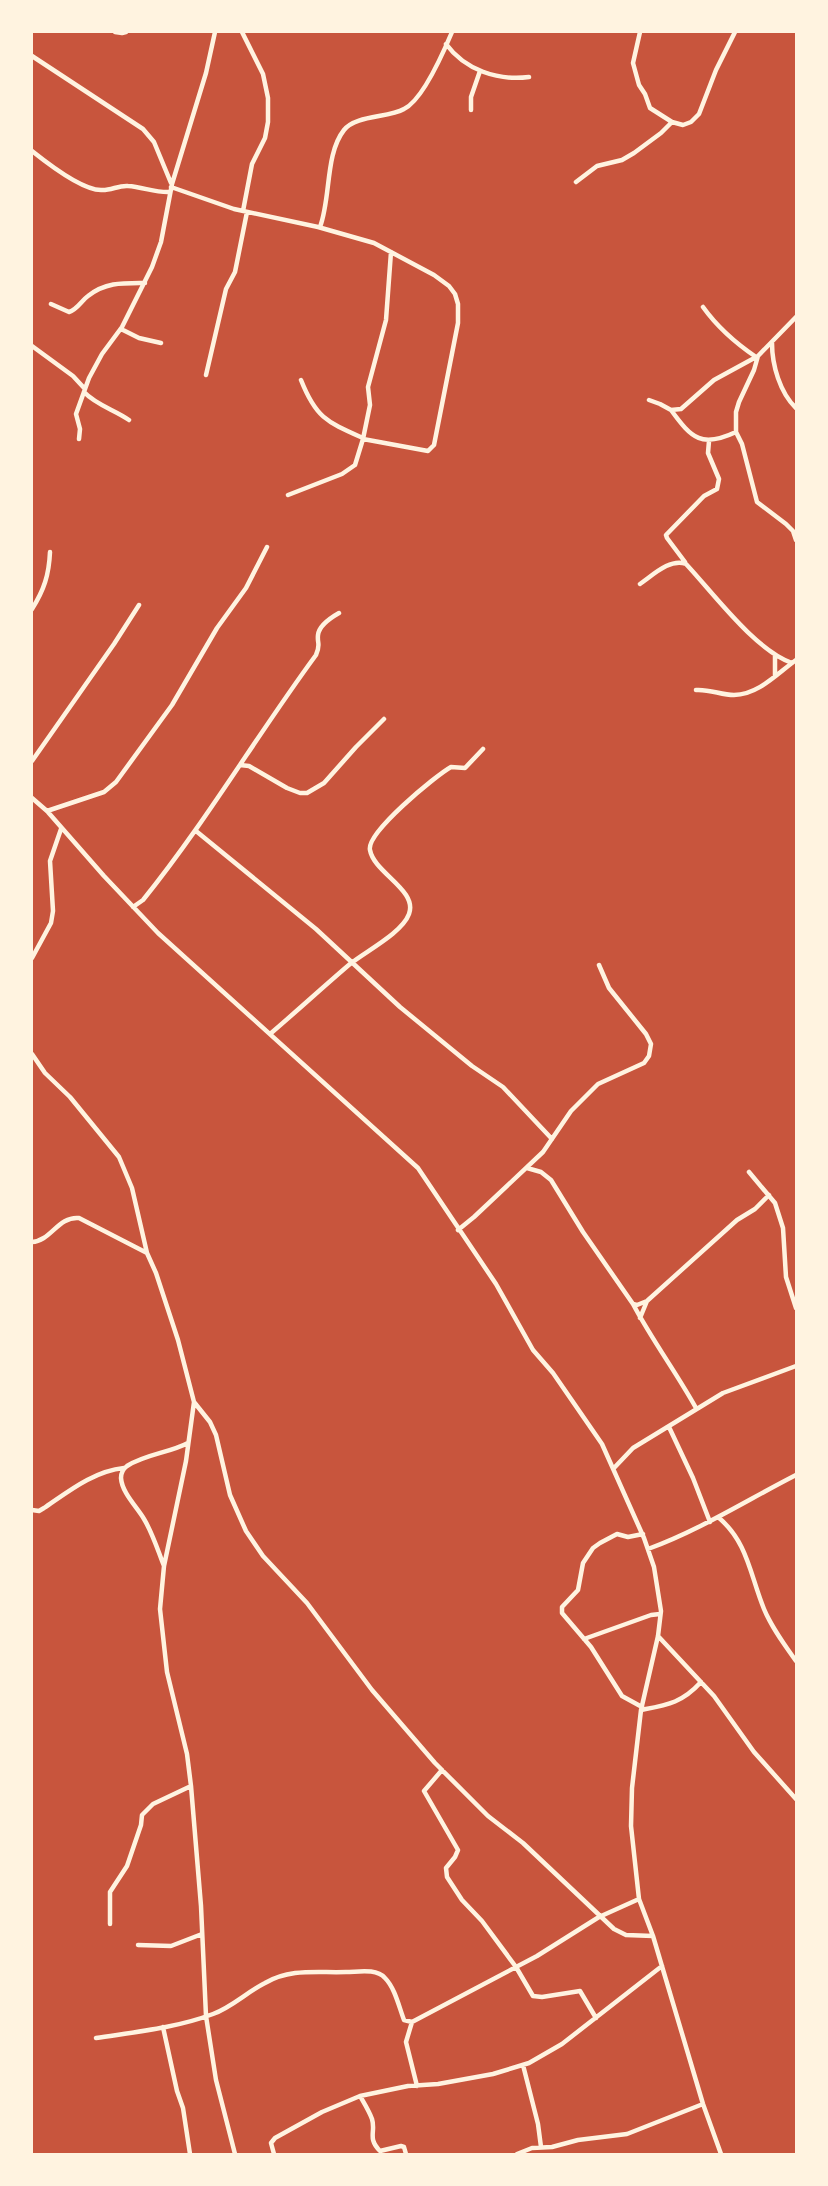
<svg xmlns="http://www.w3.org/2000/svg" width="828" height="2186" viewBox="0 0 828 2186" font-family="Raleway,sans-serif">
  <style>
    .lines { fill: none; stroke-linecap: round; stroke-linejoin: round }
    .minor { stroke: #fff3e0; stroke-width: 4.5 }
  </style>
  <rect width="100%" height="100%" fill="#c8553d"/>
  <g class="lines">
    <path class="minor" d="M115,32L122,33L126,32
      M242,32L263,74L268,98V122L265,138L252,164L243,211
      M640,32L633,63L639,85L645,94L650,108L672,122
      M446,44C465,70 498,81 529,77
      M32,56L143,129L154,142L171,183
      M471,110V97L480,71
      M32,151C47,163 81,190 101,190C110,191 119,185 128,186C143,187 156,193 170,192
      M576,182L597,166L622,160L634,153L661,133L672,122L683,125L691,122L699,114L716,70L735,32
      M171,187L234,209L318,227L374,243L434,275L449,286L455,294L458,304V323L434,445L428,451L363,439
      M320,227C331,198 325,154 344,130C356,115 388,118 404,109C423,100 444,51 452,32
      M51,304L69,312C78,309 81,301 88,296C106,282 123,283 145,283
      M703,307C718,328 734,342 756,357
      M121,329L139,338L161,343
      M772,343C772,365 780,393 796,408
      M32,346L73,376L85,389
      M758,356L754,370L739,402L736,412V432L742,444L757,502L786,524L793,531L796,540
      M206,375L226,289L235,272L247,212
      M301,380C316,418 327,422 363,438
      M84,392C96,405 115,410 129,420
      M649,400L660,404L671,410L681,409L714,380L758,356L796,317
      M671,410C692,439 702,448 736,432
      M79,439L80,429L76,414L89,378L102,354L122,327L152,267L161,242L172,184L206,73L215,32
      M288,495L342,474L355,465L363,439L370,405L368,387L386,320L391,252
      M685,562L667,538L666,535L704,496L717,489L719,479L708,453L709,441
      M640,584C653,575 670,558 686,564C714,594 755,650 792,663
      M32,609C44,590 49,575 50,552
      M775,676V656
      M696,690C710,689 721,695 734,695C758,695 778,673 796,660
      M32,761L114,644L139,605
      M240,765L249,766L287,788L300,793H307L324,783L356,747L384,719
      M32,798L47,811L104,876L158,933L418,1168L496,1284L533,1350L553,1373L602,1444L644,1538L654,1567L661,1611L658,1636L641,1710L632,1788L631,1826L639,1899L653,1936L703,2104L721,2154
      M47,811L104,792L116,782L172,705L217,628L246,588L267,547
      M196,831L316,929L400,1007L472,1066L503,1087L552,1139
      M133,907L143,900C206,822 257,735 316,655C321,644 317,644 318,635C319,625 332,617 339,613
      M32,958L51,923L53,911L50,861L61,829
      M270,1034C297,1011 323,987 350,964C366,951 402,933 409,914C418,890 374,873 370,850C366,833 435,776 451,767L465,768L483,749
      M32,1054L45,1073L70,1097L119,1157L132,1188L147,1253
      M527,1168L541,1172L551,1180L583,1232L633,1304L637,1305L647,1301L737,1220L755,1209L769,1195
      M749,1172L775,1203L783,1228L786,1277L796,1308
      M458,1230L474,1217L543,1152L571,1111L598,1084L644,1063L649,1056L651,1044L646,1034L609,988L599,965
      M32,1242C51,1241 58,1216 79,1218L147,1253L156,1273L178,1340L194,1402L210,1422L216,1435L230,1495L246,1531L263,1556L307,1603L372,1690L435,1763L488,1816L523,1843L614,1929L626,1935L653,1936
      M633,1304C652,1340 676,1372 696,1408
      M640,1318L647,1301
      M194,1402L186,1461L164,1566L160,1609L167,1672L187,1754L191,1786L201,1906L206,2016L216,2080L235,2154
      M669,1427L693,1478L710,1522
      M614,1468L633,1448L723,1393L796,1366
      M32,1510L39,1511L44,1508C69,1491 94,1471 124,1468
      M718,1517C748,1542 750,1575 764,1609C772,1628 784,1644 796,1661
      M648,1549C700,1530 747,1500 796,1475
      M164,1566C158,1551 153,1534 144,1519C137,1507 122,1493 121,1478C121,1473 123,1469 127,1466C146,1454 169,1453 188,1443
      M658,1636L714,1696L754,1752L796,1799
      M584,1639L651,1615L660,1614
      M642,1707L622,1696L591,1647L562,1613V1607L578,1590L583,1563L593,1548L600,1543L617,1534L628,1537L643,1534
      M641,1710C667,1705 682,1703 701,1682
      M442,1770L424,1791L458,1850L455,1857L446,1868L447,1877L462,1900L482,1921L516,1967L533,1996L542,1997L580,1991L596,2018
      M110,1924V1892L127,1866L141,1825L142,1815L153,1804L191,1786
      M138,1945L171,1946L202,1934
      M412,2022L406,2042L417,2086
      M163,2027L177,2091L183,2108L190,2154
      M96,2038C135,2032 176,2028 213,2014C232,2007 247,1992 265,1983C291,1968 317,1973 346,1972C358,1972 376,1968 385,1978C395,1988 399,2007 404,2020L412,2022L537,1956L599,1917L639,1899
      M523,2065L538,2124L541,2147
      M360,2096C364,2103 369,2111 372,2119C376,2132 367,2138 380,2151L401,2146L404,2147L406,2154
      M274,2154L271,2143L275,2138L322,2112L360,2096L408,2086L438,2084L493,2074L529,2063L562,2044L662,1966
      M517,2154L532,2148L552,2147L578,2140L627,2134L703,2104"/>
  </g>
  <rect width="828" height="2186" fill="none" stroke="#fff3e0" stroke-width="66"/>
</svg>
